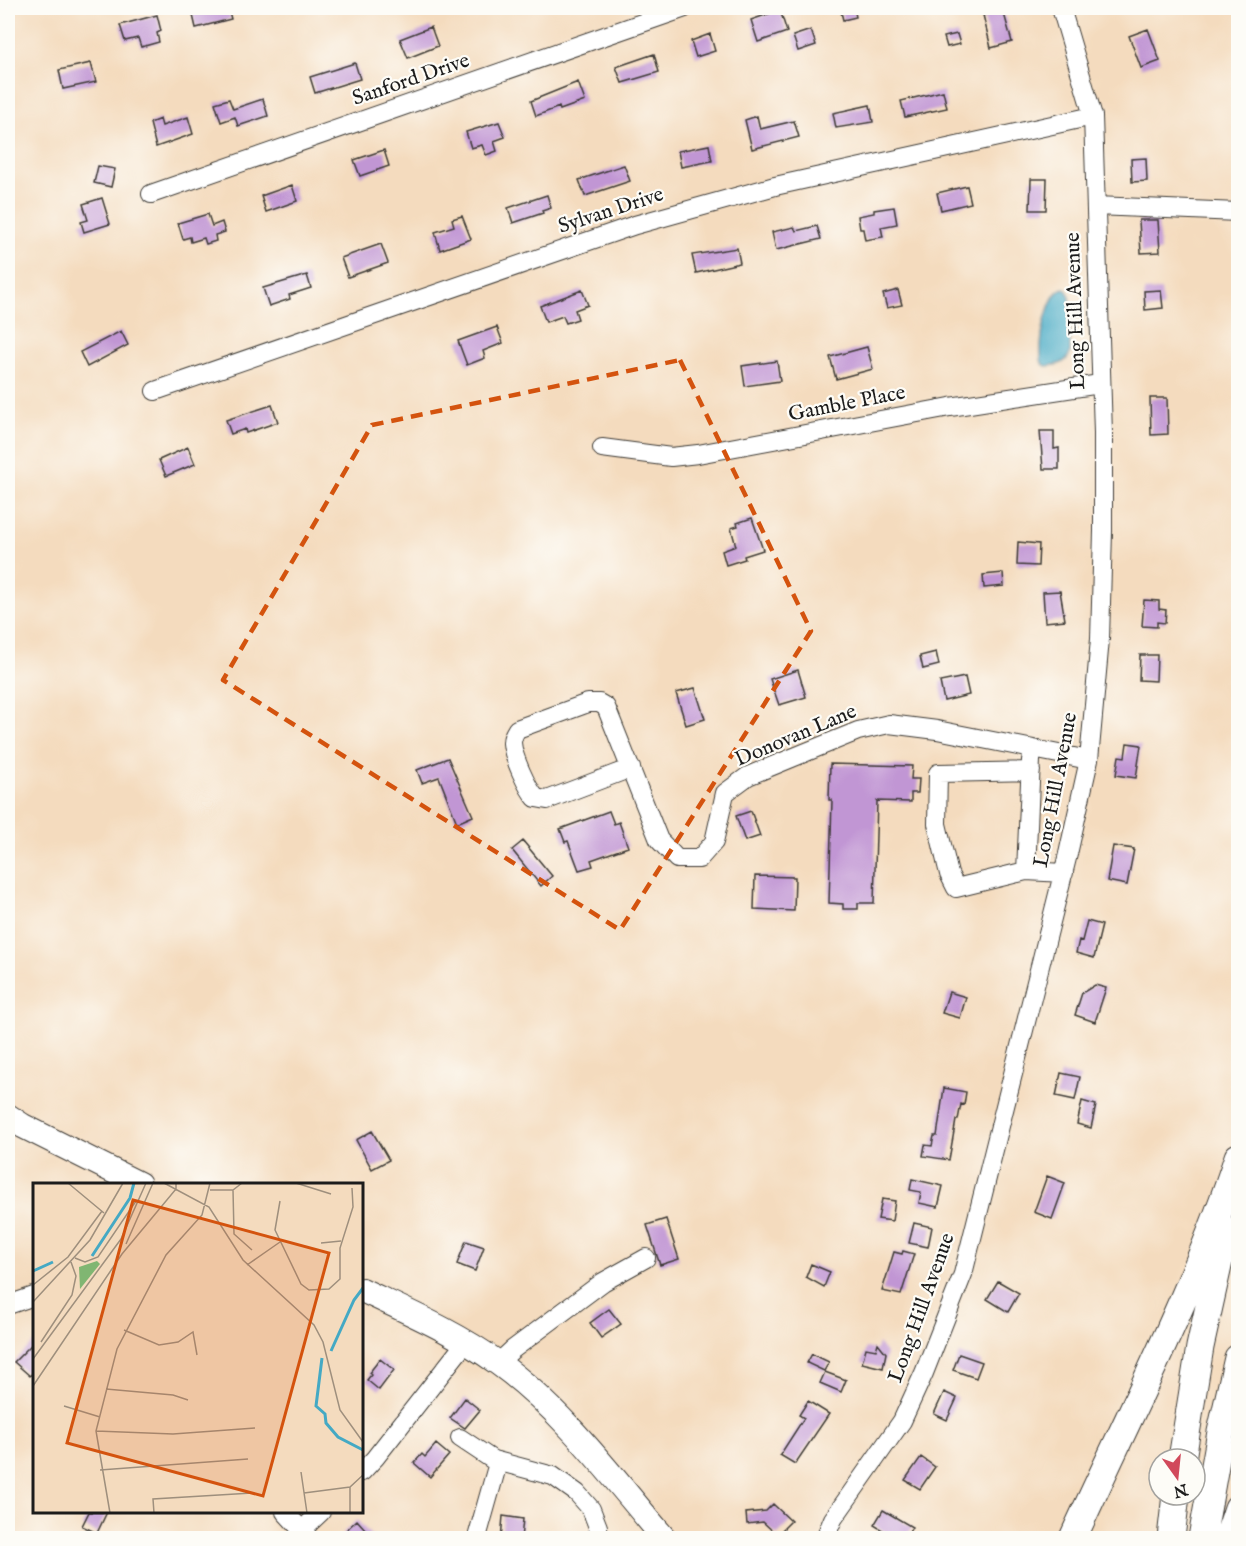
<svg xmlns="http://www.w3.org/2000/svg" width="1246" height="1546" viewBox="0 0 1246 1546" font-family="'IM FELL English',serif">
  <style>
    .water { fill: #44a9c4; stroke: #306270; stroke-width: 1.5 }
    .building { fill: #c196d4 }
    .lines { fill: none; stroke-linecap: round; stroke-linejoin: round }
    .minor-casing { stroke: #3c3934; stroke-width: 20 }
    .major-casing { stroke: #3c3934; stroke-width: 26 }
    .highway-casing { stroke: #3c3934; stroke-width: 29 }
    .minor { stroke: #fff; stroke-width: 18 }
    .major { stroke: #fff; stroke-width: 24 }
    .highway { stroke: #fff; stroke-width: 27 }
    .marked { fill: none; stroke: #d4530e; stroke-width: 4.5; stroke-dasharray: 12 8; stroke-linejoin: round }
    .labels { text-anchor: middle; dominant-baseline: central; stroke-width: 4.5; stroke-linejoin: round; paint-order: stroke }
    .street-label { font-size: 21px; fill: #1c1c1c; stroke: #fdfcf7 }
    .inset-river { fill: none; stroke: #44a9c4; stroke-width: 3 }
    .inset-road { fill: none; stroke: #9e8f7d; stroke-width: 1.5 }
    .view { fill: #d4530e; fill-opacity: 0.15; stroke: #d4530e; stroke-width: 3 }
    .inset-edge { fill: none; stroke: #1c1c1c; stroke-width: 3 }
  </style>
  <rect width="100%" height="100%" fill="#fdfcf7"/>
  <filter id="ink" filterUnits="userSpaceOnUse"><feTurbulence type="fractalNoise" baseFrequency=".0167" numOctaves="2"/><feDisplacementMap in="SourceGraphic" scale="12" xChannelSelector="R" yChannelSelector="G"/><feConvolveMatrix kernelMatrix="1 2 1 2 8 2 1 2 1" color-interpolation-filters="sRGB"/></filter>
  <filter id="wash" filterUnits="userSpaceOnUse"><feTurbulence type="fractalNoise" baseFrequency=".008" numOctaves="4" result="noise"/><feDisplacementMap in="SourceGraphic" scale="24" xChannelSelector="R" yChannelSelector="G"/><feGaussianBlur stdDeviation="1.35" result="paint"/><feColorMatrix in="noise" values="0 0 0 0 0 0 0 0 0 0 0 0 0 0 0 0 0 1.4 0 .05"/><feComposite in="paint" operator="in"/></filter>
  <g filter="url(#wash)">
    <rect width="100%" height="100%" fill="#f4dbbe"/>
    <path class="water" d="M1064,288L1067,291L1070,297V353C1066,364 1058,365 1046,366L1042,363C1037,349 1047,291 1064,288Z"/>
    <g id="blocks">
      <path class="building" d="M207,8H228L231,19L196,28L192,11Z
        M840,8H854L856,17L843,20Z
        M780,10L787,32L758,42L751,20Z
        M1003,10L1012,42L991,48L983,15Z
        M157,15L161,31L157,33L159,42L141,47L138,38L125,41L120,25Z
        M431,27L438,46L408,58L400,39Z
        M1148,29L1160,61L1141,68L1129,36Z
        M811,30L816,45L798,51L793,36Z
        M710,34L715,51L696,57L691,41Z
        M957,34L960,44L947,47L944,37Z
        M654,54L659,72L622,83L616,67Z
        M91,63L96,82L63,89L59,70Z
        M355,63L360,79L315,93L310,77Z
        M578,82L585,101L560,110L559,107L536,116L531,101Z
        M943,91L947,108L905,117L901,101Z
        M229,99L233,109L263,99L268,116L238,126L235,117L221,122L215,103Z
        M870,105L873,122L836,128L833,113Z
        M757,116L760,129L794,121L799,137L752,149L745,120Z
        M188,117L193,134L156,147L150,123L160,119L162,126Z
        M499,122L505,137L494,141L497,151L486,155L482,145L471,148L466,132Z
        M709,145L712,161L681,167L678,151Z
        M384,150L389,166L360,176L354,160Z
        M1146,158L1147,181L1132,182L1131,159Z
        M624,165L630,181L585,196L579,180Z
        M98,166L115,169L111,187L94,183Z
        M1031,179H1047L1046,210H1030Z
        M292,185L297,201L266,212L261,196Z
        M967,186L971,203L941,210L937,193Z
        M547,195L551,208L542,211L543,213L513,223L508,208Z
        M102,198L110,224L84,232L81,222L88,220L83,204Z
        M894,207L897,224L881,227L883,237L865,240L863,229H860L858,216L874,213V210Z
        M208,214L212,226L222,222L225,232L215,235L216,241L206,244L204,238L191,242L190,237L183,239L178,223Z
        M462,216L471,239L440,250L435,232L454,226L452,219Z
        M1139,220H1158L1160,252L1141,253Z
        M817,226L821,239L776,250L772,232L794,227L796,231Z
        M381,244L388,263L348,277L341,258Z
        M737,248L740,263L696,273L692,255Z
        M307,275L311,288L289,295L290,299L269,306L263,288Z
        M582,290L588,305L575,310L578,319L566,323L563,316L546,322L540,306Z
        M898,290L902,305L887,308L883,294Z
        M1161,290L1163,308L1145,310L1144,291Z
        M497,327L503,343L483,351L485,358L467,365L458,341Z
        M121,331L128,345L87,367L80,352Z
        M867,347L873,369L836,379L830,357Z
        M777,361L780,381L745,386L742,366Z
        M1150,398H1167L1168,434L1151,435Z
        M272,405L278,422L246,433L245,429L231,434L226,420Z
        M1040,431H1054V449L1059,448V469H1043Z
        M188,447L195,464L166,476L159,460Z
        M752,518L763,550L744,556L745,559L726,565L722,551L736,546L731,528L738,526L737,523Z
        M1018,542L1039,544L1038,566L1017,565Z
        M1003,573L1004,586L984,588L983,575Z
        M1060,591L1065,620L1045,622L1043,592Z
        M1144,600L1159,601V609L1166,610L1165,623L1157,622V627L1142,626Z
        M936,652L939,665L923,669L920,656Z
        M1140,655H1157L1156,681L1139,680Z
        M798,670L806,697L779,705L770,679Z
        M965,677L969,695L944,701L940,682Z
        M695,688L705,719L686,725L676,693Z
        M1127,743L1141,745L1136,778L1116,775L1119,756L1125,757Z
        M448,758L473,816L457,823L439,777L422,783L417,770Z
        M830,764L912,766L911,779H919L918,793H911V802L877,801L874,903H858V909H843V904L829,903L832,800H829Z
        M609,811L614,824L619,822L628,847L591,860L593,866L579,870L568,841L565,842L560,829Z
        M751,811L760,836L745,841L736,816Z
        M523,841L552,876L541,886L512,850Z
        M1113,846L1134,849L1127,885L1107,881Z
        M755,876L795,877L794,911L754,909Z
        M1087,921L1102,925L1094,958L1076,953L1079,940L1082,941Z
        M1095,985L1106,988L1095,1022L1075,1015L1082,993Z
        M949,992L966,997L960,1018L942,1013Z
        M1061,1073L1080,1077L1075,1100L1056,1096Z
        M944,1088L966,1092L964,1105L961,1104L958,1120H956L949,1160L923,1156L925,1145L932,1146L934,1136H937Z
        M1082,1101L1096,1105L1091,1128L1077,1124Z
        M372,1131L389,1160L372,1169L356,1140Z
        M1047,1176L1065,1183L1052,1219L1034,1212Z
        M912,1179L943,1186L938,1207L919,1203L921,1192L910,1190Z
        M882,1199L895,1201L892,1221L878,1219Z
        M666,1219L679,1259L660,1265L647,1225Z
        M914,1223L932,1227L928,1247L909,1243Z
        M466,1241L484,1247L475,1271L457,1264Z
        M903,1251L914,1254L901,1295L882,1291L894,1252L902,1254Z
        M811,1264L830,1272L824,1287L806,1277Z
        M998,1281L1019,1293L1008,1312L987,1299Z
        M609,1309L621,1324L601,1338L590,1323Z
        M34,1342V1371L30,1376L14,1362Z
        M878,1343L886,1353L883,1368L862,1363L866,1348L876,1350Z
        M812,1354L829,1362L824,1371L807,1363Z
        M959,1354L982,1362L976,1378L953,1370Z
        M380,1359L394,1370L379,1390L367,1380L371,1375L369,1373Z
        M825,1372L846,1380L841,1392L820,1383Z
        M944,1392L957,1398L947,1420L934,1414Z
        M465,1398L480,1410L465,1428L450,1418Z
        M808,1401L829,1414L795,1464L780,1455L804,1418L799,1415Z
        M436,1444L449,1455L430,1477L414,1463L422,1454L425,1457Z
        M921,1457L935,1467L920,1489L905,1480Z
        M773,1504L791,1521L777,1535L763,1522L747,1524L746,1513L766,1511Z
        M883,1510L912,1527L905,1539H897L874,1525Z
        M89,1512H107L97,1533L82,1526Z
        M503,1516L523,1519L521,1539H501Z
        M357,1520L374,1539H349L343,1533Z"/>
    </g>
  </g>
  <g filter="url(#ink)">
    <use href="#blocks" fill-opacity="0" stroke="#3c3934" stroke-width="1.5"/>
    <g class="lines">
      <g class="minor-casing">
        <path id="minor" d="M151,194L685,8
          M1096,206L1238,212
          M155,391L635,225L775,186L1093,116
          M602,448L671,457L698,454L950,407L1100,384
          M1031,760L1026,871L1064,873
          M631,768L547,800L536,798C527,788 513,757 512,743C512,737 514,734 517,729L588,703H599L606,707L659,840L677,859H699L714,842L725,793L748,776L804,753L858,731L889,724L937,730L1089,760
          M1026,871L956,888L949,874L937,824L938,773L1031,771
          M8,1305L34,1296
          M498,1363L512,1350L603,1282L646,1258
          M460,1438L493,1460L553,1476L577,1493L591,1509L598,1527L599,1538
          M362,1472L375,1458L466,1342
          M285,1512L309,1538
          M302,1530L321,1512
          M478,1534L498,1463
          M825,1538L833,1519L902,1421L924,1373L963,1274L1068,854L1089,760L1100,639L1103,531V433L1093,116L1061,8"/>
      </g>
      <g class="major-casing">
        <path id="major" d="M8,1116L23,1126L139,1184
          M362,1290C408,1312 457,1333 498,1363C562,1409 613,1478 664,1538"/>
      </g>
      <g class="highway-casing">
        <path id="highway" d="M1182,1459L1200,1347L1226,1230
          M1073,1538C1130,1413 1195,1288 1238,1157
          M1171,1538L1176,1495
          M1202,1538L1221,1432L1238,1358
          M1228,1538L1238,1508"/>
      </g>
      <use href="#minor" class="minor"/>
      <use href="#major" class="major"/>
      <use href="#highway" class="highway"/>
    </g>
  </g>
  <path class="marked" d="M680,360L811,631L620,930L223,680L372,425Z"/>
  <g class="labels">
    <g class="street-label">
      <text transform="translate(411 80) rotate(-19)">Sanford Drive</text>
      <text transform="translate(611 211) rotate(-18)">Sylvan Drive</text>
      <text transform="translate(1076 311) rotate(-92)">Long Hill Avenue</text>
      <text transform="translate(847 404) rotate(-11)">Gamble Place</text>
      <text transform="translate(796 736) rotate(-23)">Donovan Lane</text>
      <text transform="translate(1056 790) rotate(-79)">Long Hill Avenue</text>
      <text transform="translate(922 1308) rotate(-70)">Long Hill Avenue</text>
    </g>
  </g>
  <g transform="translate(33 1183)">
    <rect width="330" height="330" fill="#f4dbbe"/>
    <path d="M64,78L67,81L47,106L46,84Z" fill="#80b672"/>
    <path class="inset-river" d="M59,73L97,15L101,0M0,88L20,79M298,168L321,117L330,105M289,175L283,223L292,231L293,240L305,254L330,267"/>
    <path class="inset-road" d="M35,0L71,30M131,0L176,24L210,77L281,142L290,159L307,227L330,259M263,0L298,11M177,7H200L209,0M200,7L201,51L219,67M247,18L242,47L268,101L276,107L296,106L307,96V65L320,24L319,5M288,60L308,58M93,61L120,0M42,75L52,79L65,74L103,18M214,82L247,59M0,102L35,74L69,28M0,119L57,57L90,0M91,147L126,162L145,159L160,149L164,172M8,159L39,112L43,93L38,79M0,176L88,56L113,0M0,203L89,71L143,6V0M73,206L140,212L155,217M31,223L67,234M63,248L140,251L222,245M67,287L215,276M268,289L274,330M271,310L317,304L330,292M77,330L63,248L84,166L133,72L169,32L177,0M121,330L120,316L219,310M317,330V304"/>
    <path class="view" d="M100,17L296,70L230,313L34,260Z"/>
    <rect width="330" height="330" class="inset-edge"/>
  </g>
  <rect width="1246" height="1546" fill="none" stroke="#fdfcf7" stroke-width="30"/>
  <g transform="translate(1177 1477) rotate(165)"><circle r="28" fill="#fdfcf7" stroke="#a3a29f" stroke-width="1.5"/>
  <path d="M0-4.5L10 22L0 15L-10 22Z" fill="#d1495b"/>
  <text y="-9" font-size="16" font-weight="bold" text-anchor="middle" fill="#1c1c1c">N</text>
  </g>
</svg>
